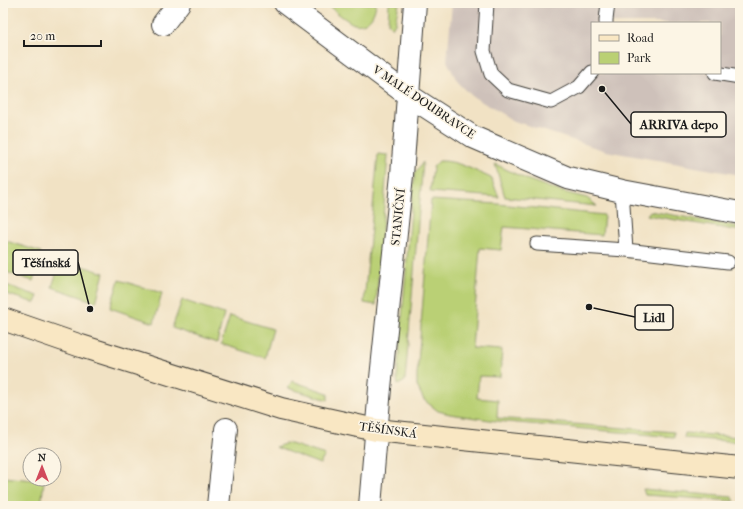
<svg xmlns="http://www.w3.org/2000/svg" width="743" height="509" viewBox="0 0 743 509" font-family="'IM FELL French Canon',serif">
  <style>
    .industrial { fill: #cec1ba; fill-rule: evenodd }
    .green { fill: #bad074; stroke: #6b7648 }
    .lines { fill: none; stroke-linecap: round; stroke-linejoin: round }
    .lane-casing { stroke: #3c3a35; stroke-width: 15 }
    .street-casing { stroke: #3c3a35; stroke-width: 24 }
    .secondary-casing { stroke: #3c3a35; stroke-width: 24 }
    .lane { stroke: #fff; stroke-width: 13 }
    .street { stroke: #fff; stroke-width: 22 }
    .secondary { stroke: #f9e7c3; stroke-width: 22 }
    .labels { text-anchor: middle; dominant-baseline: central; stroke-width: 3.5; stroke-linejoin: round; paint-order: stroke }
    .street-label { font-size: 12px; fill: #1c1c1c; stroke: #fcf5e5 }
    .leader { fill: none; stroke: #1c1c1c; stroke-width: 1.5 }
    .callout-dot { fill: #1c1c1c; stroke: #fcf5e5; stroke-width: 1.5 }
    .callout { fill: #fcf5e5; stroke: #1c1c1c; stroke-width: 1.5 }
    .callout-label { font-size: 13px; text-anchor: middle; font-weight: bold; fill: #1c1c1c }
  </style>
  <rect width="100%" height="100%" fill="#fcf5e5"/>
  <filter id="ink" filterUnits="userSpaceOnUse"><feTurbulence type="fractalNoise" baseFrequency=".025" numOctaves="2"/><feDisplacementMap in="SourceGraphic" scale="8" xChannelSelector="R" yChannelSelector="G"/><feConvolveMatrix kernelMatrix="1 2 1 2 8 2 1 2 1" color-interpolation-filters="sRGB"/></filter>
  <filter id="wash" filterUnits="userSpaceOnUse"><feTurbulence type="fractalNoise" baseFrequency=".012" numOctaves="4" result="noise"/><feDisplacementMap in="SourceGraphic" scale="16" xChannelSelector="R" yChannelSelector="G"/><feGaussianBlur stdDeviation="0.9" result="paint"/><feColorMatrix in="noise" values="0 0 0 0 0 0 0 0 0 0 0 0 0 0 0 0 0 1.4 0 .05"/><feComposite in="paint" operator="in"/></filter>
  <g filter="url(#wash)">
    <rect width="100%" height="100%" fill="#f1e2c4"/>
    <path class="industrial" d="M452,3H740V175L606,151L514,121L472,96L457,81L447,61ZM592,23H720V73H592Z"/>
    <path class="green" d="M325,3H376C375,15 368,27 354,24C348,22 331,8 325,3Z
      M389,3H399L395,23L392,28L388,23Z
      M378,154L388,155L376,305L364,303Z
      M439,161C457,160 475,171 491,178L499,197L430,192L433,167Z
      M423,162L405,381L398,385L397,378L412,198L415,173Z
      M495,164L526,179L559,191L587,198L597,206L505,197Z
      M431,200L498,204L604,215L602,235L504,227L501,250L480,248L472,348L502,350L500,377L479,376L477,398L498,400L497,418L674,432V437L496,421L450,414L438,411L424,400L417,386V375Z
      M650,211L740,227V231L647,215Z
      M3,240L41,252L33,281L3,271Z
      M61,259L104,273L96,302L52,287Z
      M119,280L162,293L154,323L110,308Z
      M3,284L38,296L35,303L3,293Z
      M182,300L224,314L217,343L172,328Z
      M230,316L273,329L265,358L221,344Z
      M292,381L328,393V400L288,388Z
      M740,431V442L684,438L685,433L739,437Z
      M288,443L325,455L320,464L275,447Z
      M3,477L44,481L41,506H3Z
      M643,489L732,497L735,501L645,495Z"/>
  </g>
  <g filter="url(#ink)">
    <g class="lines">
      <g class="lane-casing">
        <path id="lane" d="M487,3L484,51L491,74L508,90L551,102L579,87L592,72
          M606,23V20L608,3
          M715,73L740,77
          M622,191L626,250L728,262
          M537,244L626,250"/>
      </g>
      <g class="street-casing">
        <path id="street" d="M285,3L408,95L473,137L568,178L622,191L740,213
          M163,24L179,3
          M218,506L226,429
          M370,506L380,388L402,175L415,3"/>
      </g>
      <g class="secondary-casing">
        <path id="secondary" d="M3,319L81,346L281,409L376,430L740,468"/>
      </g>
      <use href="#lane" class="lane"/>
      <use href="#street" class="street"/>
      <use href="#secondary" class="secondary"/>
    </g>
  </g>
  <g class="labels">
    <g class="street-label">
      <text transform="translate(424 102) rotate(34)">V MALÉ DOUBRAVCE</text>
      <text transform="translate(398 217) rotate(-84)">STANIČNÍ</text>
      <text transform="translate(388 430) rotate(8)">TĚŠÍNSKÁ</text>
    </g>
  </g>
  <path class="leader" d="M602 89L631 124M90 309L78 262M589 307L635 317"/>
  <g class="callout-dot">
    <circle cx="602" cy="89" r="4"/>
    <circle cx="90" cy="309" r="4"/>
    <circle cx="589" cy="307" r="4"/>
  </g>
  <g class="callout">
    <rect x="631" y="112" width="95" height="25" rx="4"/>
    <rect x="13" y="250" width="65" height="25" rx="4"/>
    <rect x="635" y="305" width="38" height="25" rx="4"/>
  </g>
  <g class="callout-label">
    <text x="679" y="129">ARRIVA depo</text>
    <text x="46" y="267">Těšínská</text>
    <text x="654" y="322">Lidl</text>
  </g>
  <rect width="743" height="509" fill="none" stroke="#fcf5e5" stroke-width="16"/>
  <rect x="591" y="22" width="130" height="52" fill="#fcf5e5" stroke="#a29e95"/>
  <rect x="599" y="35" width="20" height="6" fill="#f9e7c3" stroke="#a29e95"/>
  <text x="627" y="42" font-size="12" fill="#1c1c1c">Road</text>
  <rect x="599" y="52" width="20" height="12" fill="#bad074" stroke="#a29e95"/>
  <text x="627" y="62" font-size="12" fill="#1c1c1c">Park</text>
  <g transform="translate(42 467)"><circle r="19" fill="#fcf5e5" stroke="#a29e95"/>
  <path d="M0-3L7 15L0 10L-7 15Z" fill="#d1495b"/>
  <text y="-6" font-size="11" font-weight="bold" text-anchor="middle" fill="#1c1c1c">N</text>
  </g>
  <path d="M24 40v6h77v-6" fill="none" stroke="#1c1c1c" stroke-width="2"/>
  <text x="30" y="40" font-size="12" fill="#1c1c1c" stroke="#fcf5e5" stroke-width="3" paint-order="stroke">20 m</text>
</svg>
